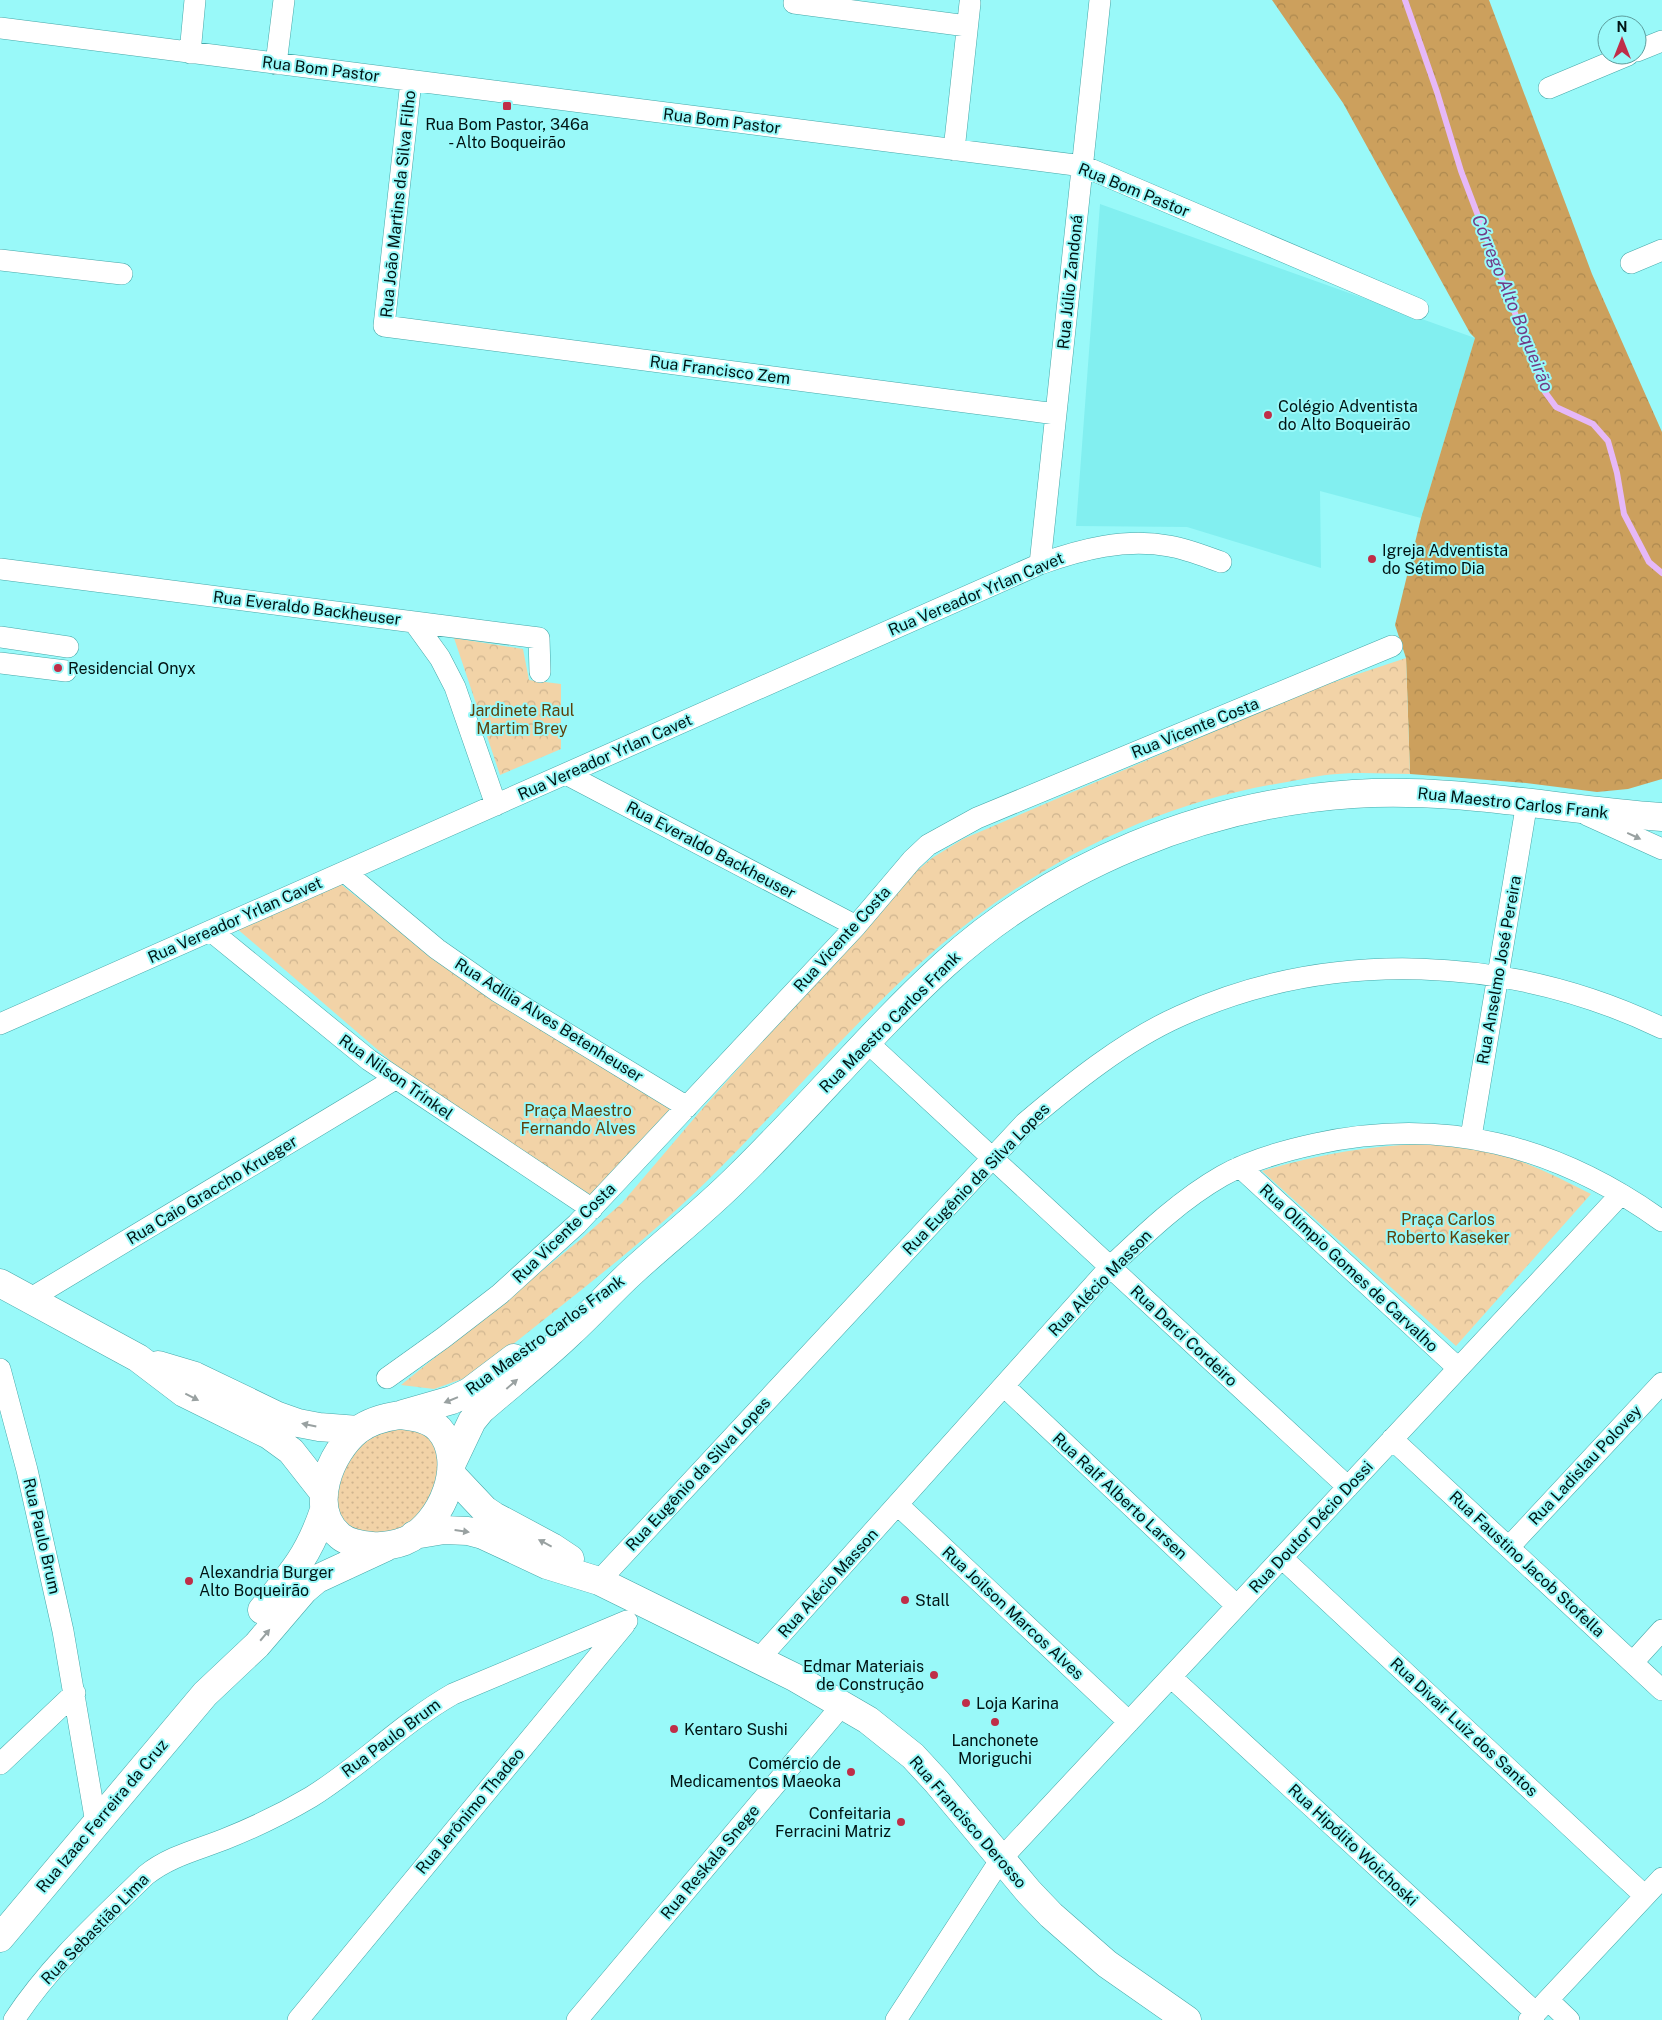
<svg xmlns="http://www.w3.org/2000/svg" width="1662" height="2020" viewBox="0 0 1662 2020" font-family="'Public Sans',sans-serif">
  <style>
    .built { fill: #82eff0 }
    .grass { fill: url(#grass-dots) }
    .forest { fill: url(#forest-crowns) }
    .park { fill: url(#park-crowns) }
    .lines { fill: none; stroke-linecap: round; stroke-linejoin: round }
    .stream { stroke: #e6b8f8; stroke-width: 6 }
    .street-casing { stroke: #45a7a8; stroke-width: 22 }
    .secondary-casing { stroke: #45a7a8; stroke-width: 29 }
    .street { stroke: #fff; stroke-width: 21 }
    .secondary { stroke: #fff; stroke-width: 28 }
    .oneway { fill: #99a1a1 }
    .poi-dot { fill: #bf2e48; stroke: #99f9f9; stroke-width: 2 }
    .labels { text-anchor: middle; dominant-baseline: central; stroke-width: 4; stroke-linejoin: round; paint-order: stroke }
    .street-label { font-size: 16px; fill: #011414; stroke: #99f9f9 }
    .poi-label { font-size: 16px; fill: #011414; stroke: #99f9f9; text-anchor: start }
    .park-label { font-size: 16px; fill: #5f410b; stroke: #99f9f9 }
    .water-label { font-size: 18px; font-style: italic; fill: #723c87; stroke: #99f9f9 }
  </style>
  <defs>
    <pattern id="grass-dots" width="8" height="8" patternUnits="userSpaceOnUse" patternTransform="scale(1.25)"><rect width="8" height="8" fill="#f2d3a7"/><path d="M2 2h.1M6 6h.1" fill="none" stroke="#ceb48f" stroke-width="1.8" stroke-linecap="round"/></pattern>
    <pattern id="forest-crowns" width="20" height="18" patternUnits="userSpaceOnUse" patternTransform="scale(1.25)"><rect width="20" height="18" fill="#cca05d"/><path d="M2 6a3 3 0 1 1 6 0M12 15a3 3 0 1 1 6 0" fill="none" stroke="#ad8950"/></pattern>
    <pattern id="park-crowns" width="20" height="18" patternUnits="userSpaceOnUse" patternTransform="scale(1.25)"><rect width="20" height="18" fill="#f2d3a7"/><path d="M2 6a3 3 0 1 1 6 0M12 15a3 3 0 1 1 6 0" fill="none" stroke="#ceb48f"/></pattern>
  </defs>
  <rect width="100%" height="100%" fill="#99f9f9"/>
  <path class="built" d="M1100,204L1475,338L1421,518L1320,491L1321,568L1187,527L1076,526Z"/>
  <path class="grass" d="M393,1425L425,1432L435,1443L441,1475L428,1506L395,1535L357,1534L343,1522L337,1507L339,1474L360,1440Z"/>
  <path class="forest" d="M1272,0H1489L1592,274L1662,432V779L1628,789L1597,792L1526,783L1410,774L1406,658L1395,625L1421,518L1475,338L1470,333L1343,103Z"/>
  <path class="park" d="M454,638L523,649L529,680L561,684V749L500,775Z
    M1406,658L1410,774C1386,774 1361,772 1337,774C1320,775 1303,779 1287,782C1152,803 1028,867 926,958C849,1027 782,1107 708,1180C642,1245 565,1302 492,1361L465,1378L434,1389L401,1385L581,1239L622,1203L703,1108L906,880L932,858L963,839L1313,689Z
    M338,882L461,979L671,1108L590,1197L400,1069L235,927Z
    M1422,1144C1435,1145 1448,1145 1461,1146C1507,1151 1550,1173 1591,1194L1456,1346L1262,1171C1315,1155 1367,1146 1422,1144Z"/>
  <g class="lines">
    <path class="stream" d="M1405,0L1437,92L1461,171L1545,392L1556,407L1593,424L1608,441L1617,473L1624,514L1649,562L1662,573"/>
    <g class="street-casing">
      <path id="street" d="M794,3L967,26
        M0,28L1083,166L1418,309
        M1637,51L1662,41
        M190,53L195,0
        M276,64L284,0
        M411,81L384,326L1056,414
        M1549,88L1628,55
        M954,150L970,3
        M0,260L122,274
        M1631,263L1662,250
        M1040,564L1100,0
        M0,569L414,622L440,658L455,687L496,805
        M414,622L539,638L540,672
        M0,637L68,647
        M0,663L66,671
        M566,774L856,926
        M1587,815L1662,849
        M345,872L437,949L497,991L687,1107
        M211,931L369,1060L592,1209
        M0,1024L1040,564C1082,549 1125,538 1169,546C1187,549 1204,556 1221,562
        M867,1042L1348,1487
        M1471,1137L1527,802
        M1240,1167L1458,1368
        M28,1300L395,1079
        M0,1369L27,1470L63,1631L96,1823
        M387,1378L443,1338L500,1294L577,1224L856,926L912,860L928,845L977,818L1392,646
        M1004,1386L1237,1606
        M1392,1439L1662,1690
        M898,1505L1129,1722
        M1509,1547L1662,1383
        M1282,1558L1645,1896
        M599,1581L1025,1123C1071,1084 1124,1041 1180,1016C1332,947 1512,956 1662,1028
        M758,1660L1110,1267C1145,1234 1180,1200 1222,1176C1250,1160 1283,1151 1315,1144C1443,1116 1556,1145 1662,1221
        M1633,1662L1662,1630
        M1171,1677L1536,2013
        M0,1764L75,1693
        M1548,2000L1569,2020
        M14,2020C50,1965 99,1921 146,1875C170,1856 197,1850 225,1839C255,1827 284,1813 311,1797C361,1766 402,1723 453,1694L627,1621
        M298,2020L625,1624
        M577,2020L843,1704
        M896,2020L1001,1859L1621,1194
        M1529,2020L1662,1878"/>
    </g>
    <g class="secondary-casing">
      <path id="secondary" d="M0,1283L138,1358L184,1393L269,1435L291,1451L324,1493
        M158,1365L195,1376L278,1416L298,1423L319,1427L358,1430
        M403,1414L452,1400L469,1392L514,1358
        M400,1415C413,1417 429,1418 439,1429C468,1461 442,1525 405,1541C394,1545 384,1547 372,1546C361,1545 348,1543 340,1536C307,1509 330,1452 358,1430C370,1421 386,1417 400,1415Z
        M452,1463L472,1421L481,1410C511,1384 543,1359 572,1331C593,1312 611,1291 632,1272C667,1240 704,1211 737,1178C808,1109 871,1032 944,965C1054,865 1204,804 1353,794C1457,787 1559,810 1662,817
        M451,1474L485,1510L494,1516L552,1547L570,1559
        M414,1535L444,1530L468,1531L483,1535L547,1565L599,1581L794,1677L868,1720L913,1756L937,1782L1029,1892L1051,1915L1107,1964L1187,2020
        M262,1610C292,1574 309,1555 324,1510
        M0,1938L205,1694L257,1645L304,1590L317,1579L386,1547"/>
    </g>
    <use href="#street" class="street"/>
    <use href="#secondary" class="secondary"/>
  </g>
  <defs><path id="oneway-solid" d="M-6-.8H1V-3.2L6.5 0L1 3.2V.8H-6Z" transform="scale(1.25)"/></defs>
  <g class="oneway">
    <use href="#oneway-solid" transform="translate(1634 836) rotate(25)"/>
    <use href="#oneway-solid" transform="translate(512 1384) rotate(-41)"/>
    <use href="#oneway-solid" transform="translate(192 1397) rotate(27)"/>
    <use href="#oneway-solid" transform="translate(451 1400) rotate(158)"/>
    <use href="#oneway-solid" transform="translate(309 1425) rotate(-168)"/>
    <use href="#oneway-solid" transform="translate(462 1531) rotate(8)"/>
    <use href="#oneway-solid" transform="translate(545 1543) rotate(-152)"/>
    <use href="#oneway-solid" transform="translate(265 1635) rotate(-50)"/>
  </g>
  <g class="poi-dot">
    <rect x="502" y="101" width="10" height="10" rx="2.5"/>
    <circle cx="1268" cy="415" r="5"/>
    <circle cx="1372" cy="559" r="5"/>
    <circle cx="58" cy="668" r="5"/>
    <circle cx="189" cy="1581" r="5"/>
    <circle cx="905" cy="1600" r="5"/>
    <circle cx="934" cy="1675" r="5"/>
    <circle cx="966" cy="1703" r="5"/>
    <circle cx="995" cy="1722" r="5"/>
    <circle cx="674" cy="1729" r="5"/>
    <circle cx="851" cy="1772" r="5"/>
    <circle cx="901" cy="1822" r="5"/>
  </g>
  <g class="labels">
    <g class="street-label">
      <text transform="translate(321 69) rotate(7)">Rua Bom Pastor</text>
      <text transform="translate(722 121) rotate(7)">Rua Bom Pastor</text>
      <text transform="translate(1134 190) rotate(22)">Rua Bom Pastor</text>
      <text transform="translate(398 204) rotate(-84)">Rua João Martins da Silva Filho</text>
      <text transform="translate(1070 282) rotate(-84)">Rua Júlio Zandoná</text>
      <text transform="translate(720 370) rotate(7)">Rua Francisco Zem</text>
      <text transform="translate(976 594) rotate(-23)">Rua Vereador Yrlan Cavet</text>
      <text transform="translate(307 608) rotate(7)">Rua Everaldo Backheuser</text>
      <text transform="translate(1195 728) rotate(-22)">Rua Vicente Costa</text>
      <text transform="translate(605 757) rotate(-24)">Rua Vereador Yrlan Cavet</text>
      <text transform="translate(1513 803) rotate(6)">Rua Maestro Carlos Frank</text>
      <text transform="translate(711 850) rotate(28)">Rua Everaldo Backheuser</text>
      <text transform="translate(235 920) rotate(-24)">Rua Vereador Yrlan Cavet</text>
      <text transform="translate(842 939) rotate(-48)">Rua Vicente Costa</text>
      <text transform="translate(1499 970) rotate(-80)">Rua Anselmo José Pereira</text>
      <text transform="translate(549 1020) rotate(32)">Rua Adília Alves Betenheuser</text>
      <text transform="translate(890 1022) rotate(-45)">Rua Maestro Carlos Frank</text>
      <text transform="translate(396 1077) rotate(35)">Rua Nilson Trinkel</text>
      <text transform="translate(976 1179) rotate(-46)">Rua Eugênio da Silva Lopes</text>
      <text transform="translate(212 1190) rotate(-31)">Rua Caio Graccho Krueger</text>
      <text transform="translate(564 1233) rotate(-44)">Rua Vicente Costa</text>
      <text transform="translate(1349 1268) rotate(43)">Rua Olímpio Gomes de Carvalho</text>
      <text transform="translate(1100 1283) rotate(-46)">Rua Alécio Masson</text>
      <text transform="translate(545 1335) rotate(-36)">Rua Maestro Carlos Frank</text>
      <text transform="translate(1184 1336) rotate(43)">Rua Darci Cordeiro</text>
      <text transform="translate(1585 1465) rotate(-47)">Rua Ladislau Polovey</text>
      <text transform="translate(698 1474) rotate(-47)">Rua Eugênio da Silva Lopes</text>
      <text transform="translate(1120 1496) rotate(43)">Rua Ralf Alberto Larsen</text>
      <text transform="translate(1311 1527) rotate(-47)">Rua Doutor Décio Dossi</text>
      <text transform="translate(42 1536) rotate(77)">Rua Paulo Brum</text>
      <text transform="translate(1527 1564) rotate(43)">Rua Faustino Jacob Stofella</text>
      <text transform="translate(828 1583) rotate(-48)">Rua Alécio Masson</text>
      <text transform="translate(1013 1613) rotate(43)">Rua Joilson Marcos Alves</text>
      <text transform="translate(1464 1727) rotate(43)">Rua Divair Luiz dos Santos</text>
      <text transform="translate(391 1738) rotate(-37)">Rua Paulo Brum</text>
      <text transform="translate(470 1811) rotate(-50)">Rua Jerônimo Thadeo</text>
      <text transform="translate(102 1816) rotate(-50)">Rua Izaac Ferreira da Cruz</text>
      <text transform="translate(968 1822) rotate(49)">Rua Francisco Derosso</text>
      <text transform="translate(1353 1845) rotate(43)">Rua Hipólito Woichoski</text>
      <text transform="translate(710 1862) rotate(-50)">Rua Reskala Snege</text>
      <text transform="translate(95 1929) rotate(-46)">Rua Sebastião Lima</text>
    </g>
    <g class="poi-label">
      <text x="507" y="124" text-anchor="middle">Rua Bom Pastor, 346a<tspan x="507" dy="18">- Alto Boqueirão</tspan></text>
      <text x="1278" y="406">Colégio Adventista<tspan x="1278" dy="18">do Alto Boqueirão</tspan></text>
      <text x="1382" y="550">Igreja Adventista<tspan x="1382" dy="18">do Sétimo Dia</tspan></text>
      <text x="68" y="668">Residencial Onyx</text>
      <text x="199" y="1572">Alexandria Burger<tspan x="199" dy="18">Alto Boqueirão</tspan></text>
      <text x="915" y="1600">Stall</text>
      <text x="924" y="1666" text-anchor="end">Edmar Materiais<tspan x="924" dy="18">de Construção</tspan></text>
      <text x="976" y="1703">Loja Karina</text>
      <text x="684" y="1729">Kentaro Sushi</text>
      <text x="995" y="1740" text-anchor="middle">Lanchonete<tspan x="995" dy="18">Moriguchi</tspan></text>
      <text x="841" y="1763" text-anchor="end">Comércio de<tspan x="841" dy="18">Medicamentos Maeoka</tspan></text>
      <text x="891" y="1813" text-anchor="end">Confeitaria<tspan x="891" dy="18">Ferracini Matriz</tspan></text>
    </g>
    <g class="park-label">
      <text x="522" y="710">Jardinete Raul<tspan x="522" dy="18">Martim Brey</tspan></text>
      <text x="578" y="1110">Praça Maestro<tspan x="578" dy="18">Fernando Alves</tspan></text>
      <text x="1448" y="1219">Praça Carlos<tspan x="1448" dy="18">Roberto Kaseker</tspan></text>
    </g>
    <g class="water-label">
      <text transform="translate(1513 303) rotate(68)">Córrego Alto Boqueirão</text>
    </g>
  </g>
  <g transform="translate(1622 40)"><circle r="24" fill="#99f9f9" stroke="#5c9d9d"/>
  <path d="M0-4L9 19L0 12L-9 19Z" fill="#bf2e48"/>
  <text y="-8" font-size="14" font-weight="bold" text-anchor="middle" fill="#011414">N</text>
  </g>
</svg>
